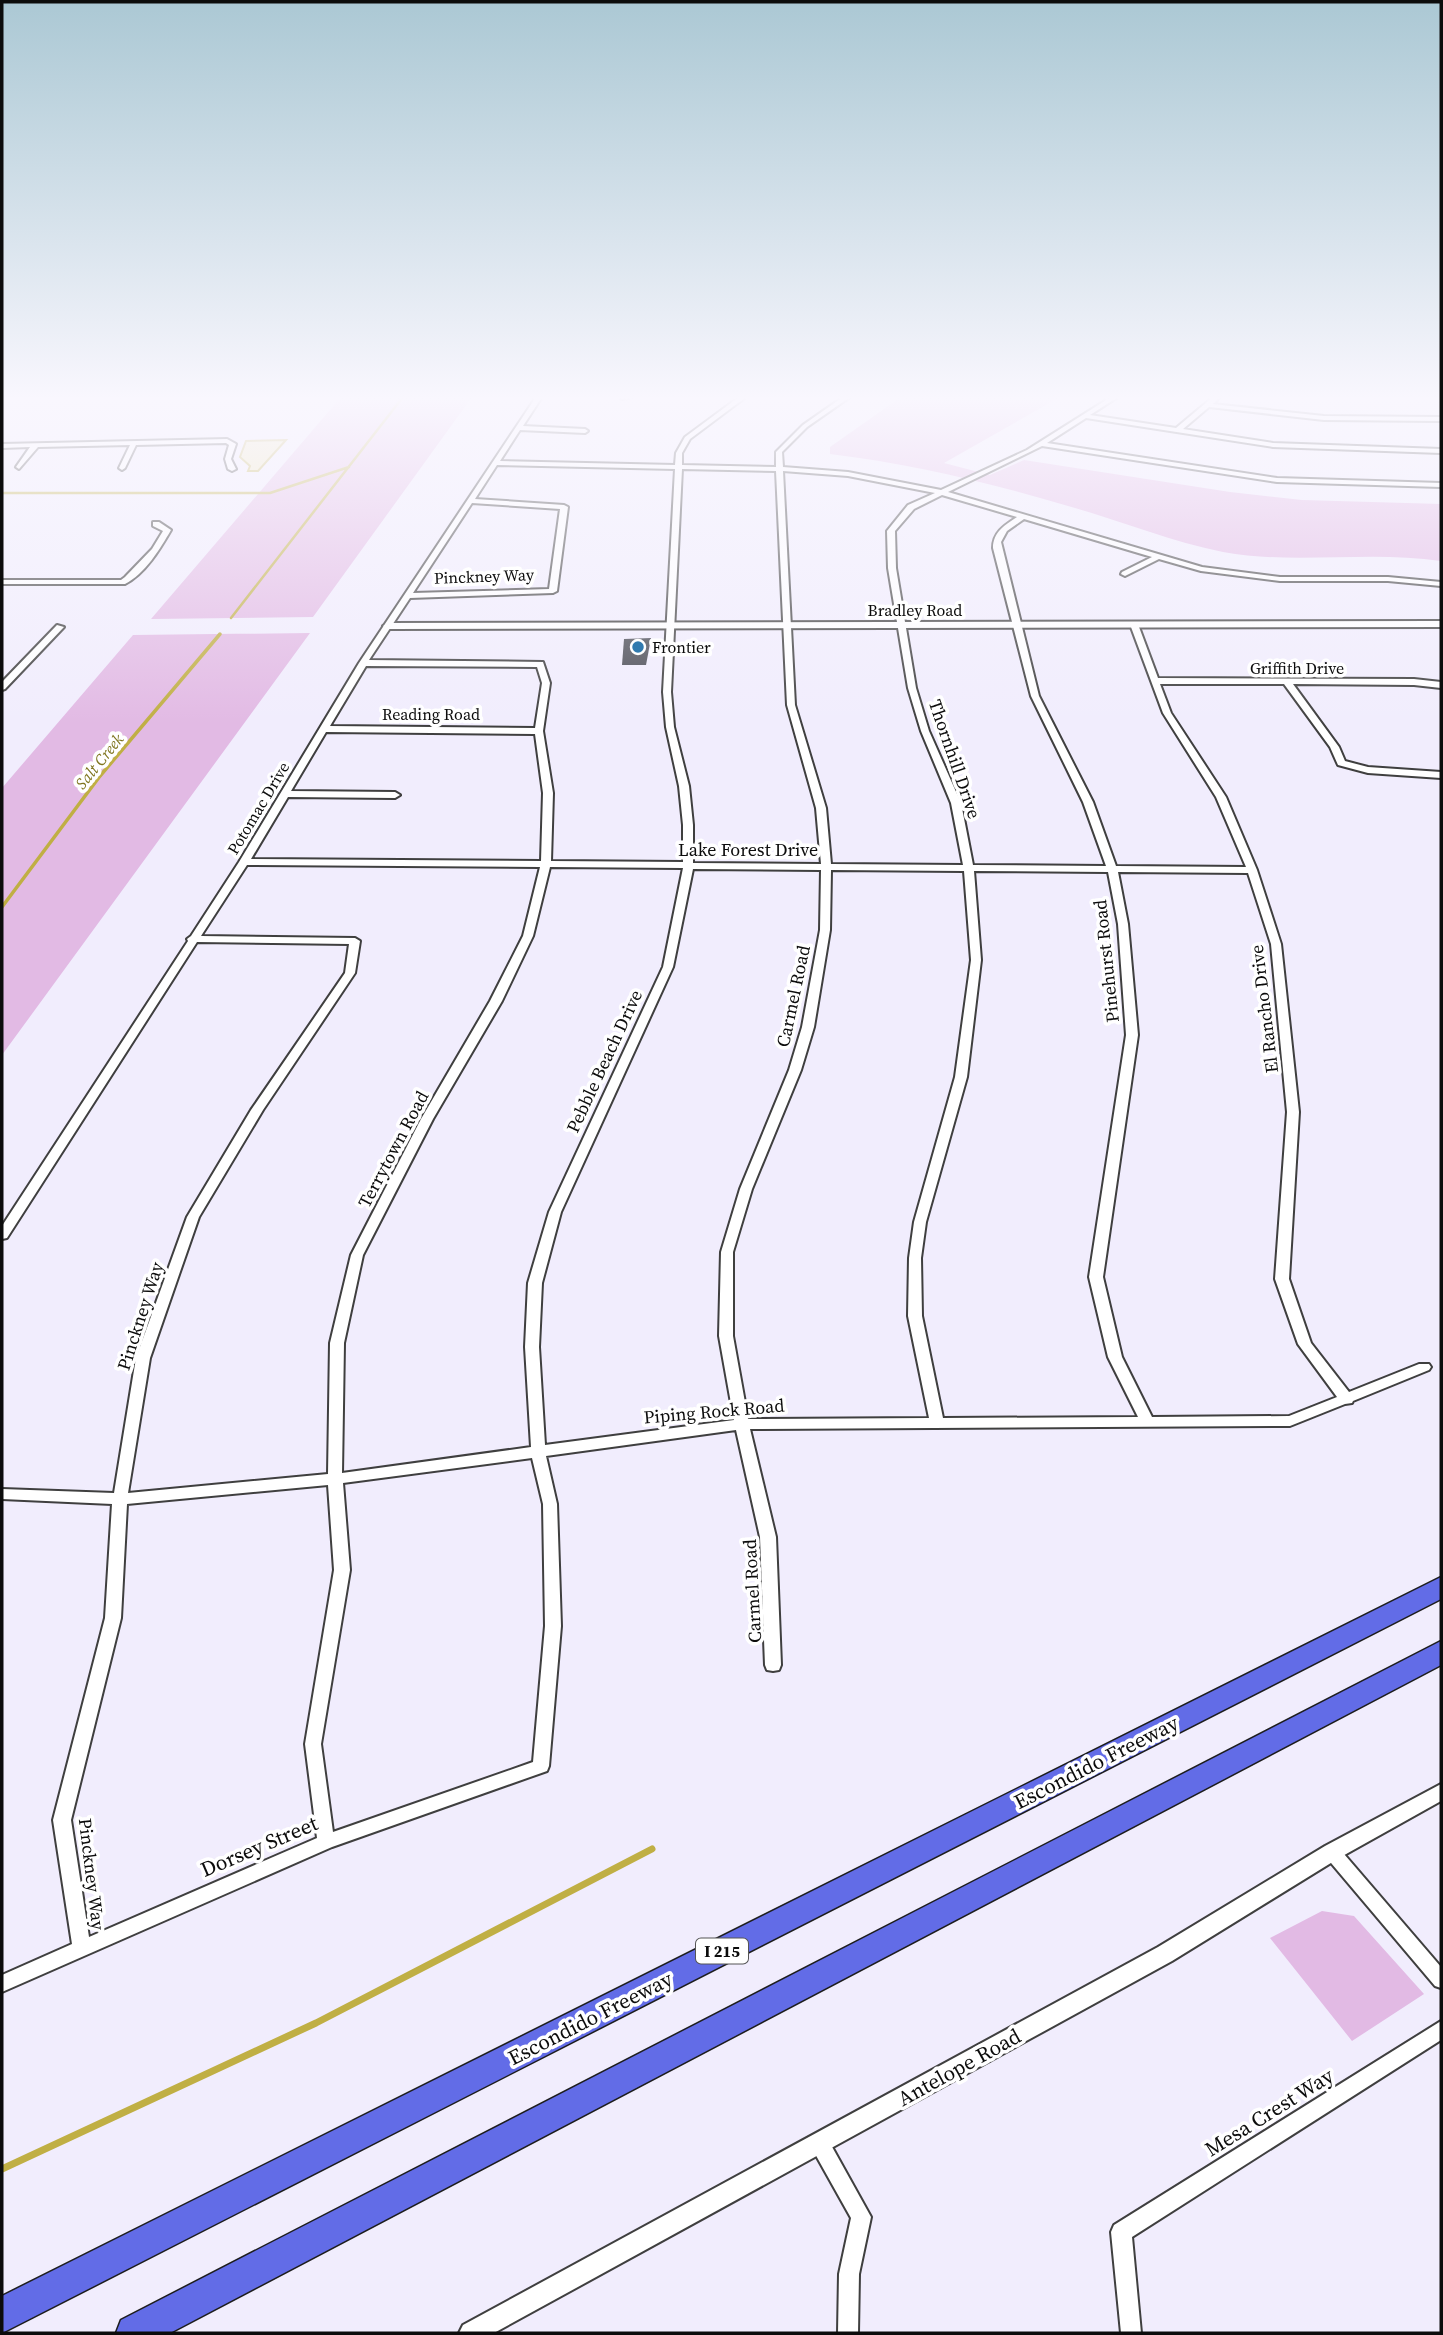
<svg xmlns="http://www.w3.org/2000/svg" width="1443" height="2335" viewBox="0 0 1443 2335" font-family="'Source Serif 4',serif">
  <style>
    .green { fill: #e2bae4 }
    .water { fill: #f0e7b6; stroke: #c0af44; stroke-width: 2 }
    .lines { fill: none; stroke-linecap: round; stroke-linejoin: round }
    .stream-far2 { stroke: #c0af44; stroke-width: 2.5 }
    .stream-far1 { stroke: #c0af44; stroke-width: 3.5 }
    .stream { stroke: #c0af44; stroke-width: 7 }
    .building { fill: #4a4b54 }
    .minor-casing { stroke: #3f3f3f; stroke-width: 4 }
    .tertiary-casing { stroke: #3f3f3f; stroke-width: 4 }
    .motorway-casing { stroke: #1d1d1d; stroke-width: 3 }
    .minor { fill: #fff; fill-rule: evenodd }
    .tertiary { fill: #fff; fill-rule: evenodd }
    .motorway { fill: #626ce7; fill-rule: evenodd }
    .poi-dot { fill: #317aaf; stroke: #fff; stroke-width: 2.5 }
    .labels { text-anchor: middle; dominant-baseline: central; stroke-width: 7; stroke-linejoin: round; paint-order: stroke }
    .far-street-label { font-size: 16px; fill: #0c0c0c; stroke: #fff }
    .far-poi-label { font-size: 16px; fill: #0c0c0c; stroke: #fff; text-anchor: start }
    .far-water-label { font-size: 16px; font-style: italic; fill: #7f751f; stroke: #fff }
    .shield { fill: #fff; stroke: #555; stroke-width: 2 }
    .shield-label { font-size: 16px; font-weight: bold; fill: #0c0c0c }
    .street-label { font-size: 18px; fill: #0c0c0c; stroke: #fff }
    .near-street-label { font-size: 21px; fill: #0c0c0c; stroke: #fff }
  </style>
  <rect width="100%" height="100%" fill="#f1edfd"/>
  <path class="green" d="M341,397H472L313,617L151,619Z
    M901,397H1060L944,463L990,475L1024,460L1230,492L1302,500L1441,504V561C1369,550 1295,565 1223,552C1173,542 1124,522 1075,508C994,484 914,464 830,454V447Z
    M310,633L2,1055V788L133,635Z
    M1322,1911L1354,1916L1424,1994L1352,2041L1270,1938Z"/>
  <path class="water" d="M286,440L258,471H248L250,466L240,457L246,441Z"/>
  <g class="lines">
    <path class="stream-far2" d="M2,493H270L349,467
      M231,618L403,397"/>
    <path class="stream-far1" d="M2,907L100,776L220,634"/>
    <path class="stream" d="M2,2169L316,2023L652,1849"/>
  </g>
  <path class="building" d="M651,638L646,665H622L624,639Z"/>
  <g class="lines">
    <g class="minor-casing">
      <path id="minor" d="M536,397H542L523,426L585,429L588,431L585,433L520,430L500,461L675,465L676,453L685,437L739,397H746L690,439L682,453V465L776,467V452L803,425L843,397H850L807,427L782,452L783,467L848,472L941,490L1027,450L1111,397H1118L1090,415L1176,428L1213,397H1220L1213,404L1324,416L1441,417V421L1324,420L1209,407L1183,429L1273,443L1441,449V453L1273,447L1086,418L1047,443L1277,478L1441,483V487L1277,482L1042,446L948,492L1202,567L1280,577H1388L1441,582V586L1388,581H1280L1201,571L1159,559L1125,576L1121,574L1122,572L1152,557L1024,519L1007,531L1001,542L1039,696L1093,802L1116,866L1246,867L1216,797L1163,713L1131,627L1132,625L1139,627L1158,678L1414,679L1441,682V688L1414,685L1293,684L1339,747L1345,761L1368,767L1441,772V778L1368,773L1338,765L1330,747L1284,684H1160L1171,713L1226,797L1257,870L1281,944L1299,1112L1289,1279L1311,1343L1349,1392L1419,1364H1429L1431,1367L1429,1370L1353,1401L1352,1403L1345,1404L1290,1426L750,1429L776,1537L781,1665L779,1670L773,1671L767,1670L765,1665L760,1537L736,1430L546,1456L557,1504L561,1626L549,1766L547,1771L332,1847L2,1992V1975L72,1944L53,1820L105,1618L112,1504L2,1499V1489L114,1493L136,1358L187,1217L251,1110L345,973L349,944L197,942L7,1238L2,1239V1226L188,941L187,939L191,936L239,862L359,663ZM497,465L675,469L663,692L666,727L679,786L683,825V862L551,861L553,793L543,731L550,683L543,662L369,660L410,598L553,593L557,591L568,507L564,505L475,499ZM682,469L776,471L787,705L816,808L821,864L693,863V825L689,786L674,727L671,692ZM783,471L848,476L935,493L908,505L887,531L888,568L908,688L921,731L951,803L963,865L831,864L826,808L795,705ZM942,495L1017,517C1005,525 993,532 993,548L1031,696L1083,802L1106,866L973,865L961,803L929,731L916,688L896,568L895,531L914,509ZM472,503L560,509L549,589L413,593ZM366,666L537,667L542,683L535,728L330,726ZM326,732L535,734L543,793L541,861L251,859L288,797L395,798L400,795L395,792L291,791ZM247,865L540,867L523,936L490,1001L421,1119L351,1255L330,1343L328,1474L128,1493L150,1358L199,1217L263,1110L355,973L360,941L355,938L201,936ZM550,867L683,868L663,967L549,1212L528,1283L525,1347L531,1447L342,1473L344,1343L363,1255L433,1119L502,1001L533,936ZM693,869L821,870L820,930L802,1027L789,1070L740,1189L721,1252L719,1336L734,1420L545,1445L539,1347L542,1283L561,1212L673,967ZM831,870L964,871L971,960L955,1077L914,1222L909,1258L908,1316L929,1418L748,1419L733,1336V1252L752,1189L801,1070L814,1027L830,930ZM974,871L1108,872L1118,924L1126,1035L1089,1277L1108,1357L1138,1417L943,1418L922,1316L921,1258L926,1222L967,1077L981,960ZM1118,872L1248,873L1271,944L1287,1112L1275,1279L1298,1344L1337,1397L1289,1416L1152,1417L1122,1357L1103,1277L1138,1035L1128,924ZM532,1458L543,1504L545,1626L533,1762L333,1832L321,1744L350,1570L343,1483ZM328,1485L334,1570L305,1744L317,1838L89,1937L71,1820L121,1618L127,1504Z
        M619,397H634L622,399Z
        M227,439L236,444L231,459L236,469L232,471L228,469L225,459L229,445L226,443L136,445L125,468L122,470L119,468L130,445L38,447L19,469L16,467L30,447L2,448V444Z
        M153,522H159L171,530C160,549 145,574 125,584H2V580H121L125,577L152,549L163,531L153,526Z
        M57,625L64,627L5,689L2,690V682Z
        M1332,1844L1338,1847L1441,1967V1988L1435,1986L1326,1857L1323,1852L1326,1847Z
        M1441,2021V2040L1132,2237L1141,2333H1121L1111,2232L1114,2225Z
        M819,2133L826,2136L871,2217L859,2274L858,2333H838L839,2274L851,2218L809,2143L812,2136Z"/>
    </g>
    <g class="tertiary-casing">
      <path id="tertiary" d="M1441,621V627L388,629L383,626L388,623Z
        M1441,1784V1801L1339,1858L1172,1961L494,2333H459L463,2325L1158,1947L1325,1846Z"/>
    </g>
    <g class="motorway-casing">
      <path id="motorway" d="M1441,1577V1599L2,2333V2296Z
        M1441,1641V1665L170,2333H116L121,2320Z"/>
    </g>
    <use href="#minor" class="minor"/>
    <use href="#tertiary" class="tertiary"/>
    <use href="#motorway" class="motorway"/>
  </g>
  <linearGradient id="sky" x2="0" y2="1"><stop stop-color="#abc8d4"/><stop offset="0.55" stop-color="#f9f7fe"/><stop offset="1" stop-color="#f9f7fe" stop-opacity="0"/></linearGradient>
  <rect width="1443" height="724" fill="url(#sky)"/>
  <circle class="poi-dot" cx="638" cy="647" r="7"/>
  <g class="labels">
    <g class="far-street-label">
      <text transform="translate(484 576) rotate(-2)">Pinckney Way</text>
      <text x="915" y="610">Bradley Road</text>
      <text x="1297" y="668">Griffith Drive</text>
      <text x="431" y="714">Reading Road</text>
      <text transform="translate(258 808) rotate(-59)">Potomac Drive</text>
    </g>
    <g class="far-poi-label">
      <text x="652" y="647">Frontier</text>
    </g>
    <g class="far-water-label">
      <text transform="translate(99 761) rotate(-51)">Salt Creek</text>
    </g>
    <rect class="shield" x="696" y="1938.5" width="52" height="25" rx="5"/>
    <g class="shield-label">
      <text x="722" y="1951">I 215</text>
    </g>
    <g class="street-label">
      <text transform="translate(955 759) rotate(71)">Thornhill Drive</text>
      <text x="748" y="849">Lake Forest Drive</text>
      <text transform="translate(1106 961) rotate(-96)">Pinehurst Road</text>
      <text transform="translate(793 996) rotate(-78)">Carmel Road</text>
      <text transform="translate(1264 1009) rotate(-97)">El Rancho Drive</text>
      <text transform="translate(604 1061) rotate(-65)">Pebble Beach Drive</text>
      <text transform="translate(393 1149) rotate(-62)">Terrytown Road</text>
      <text transform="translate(140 1316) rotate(-72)">Pinckney Way</text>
      <text transform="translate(714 1411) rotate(-5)">Piping Rock Road</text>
      <text transform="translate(752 1591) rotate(-93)">Carmel Road</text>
      <text transform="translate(92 1874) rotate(83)">Pinckney Way</text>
    </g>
    <g class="near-street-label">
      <text transform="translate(1096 1762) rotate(-27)">Escondido Freeway</text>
      <text transform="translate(259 1846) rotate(-23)">Dorsey Street</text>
      <text transform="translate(590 2018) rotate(-27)">Escondido Freeway</text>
      <text transform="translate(959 2067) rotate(-29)">Antelope Road</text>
      <text transform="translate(1269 2112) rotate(-32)">Mesa Crest Way</text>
    </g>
  </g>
  <rect width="1443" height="2335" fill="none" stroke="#0c0c0c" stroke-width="7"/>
</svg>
